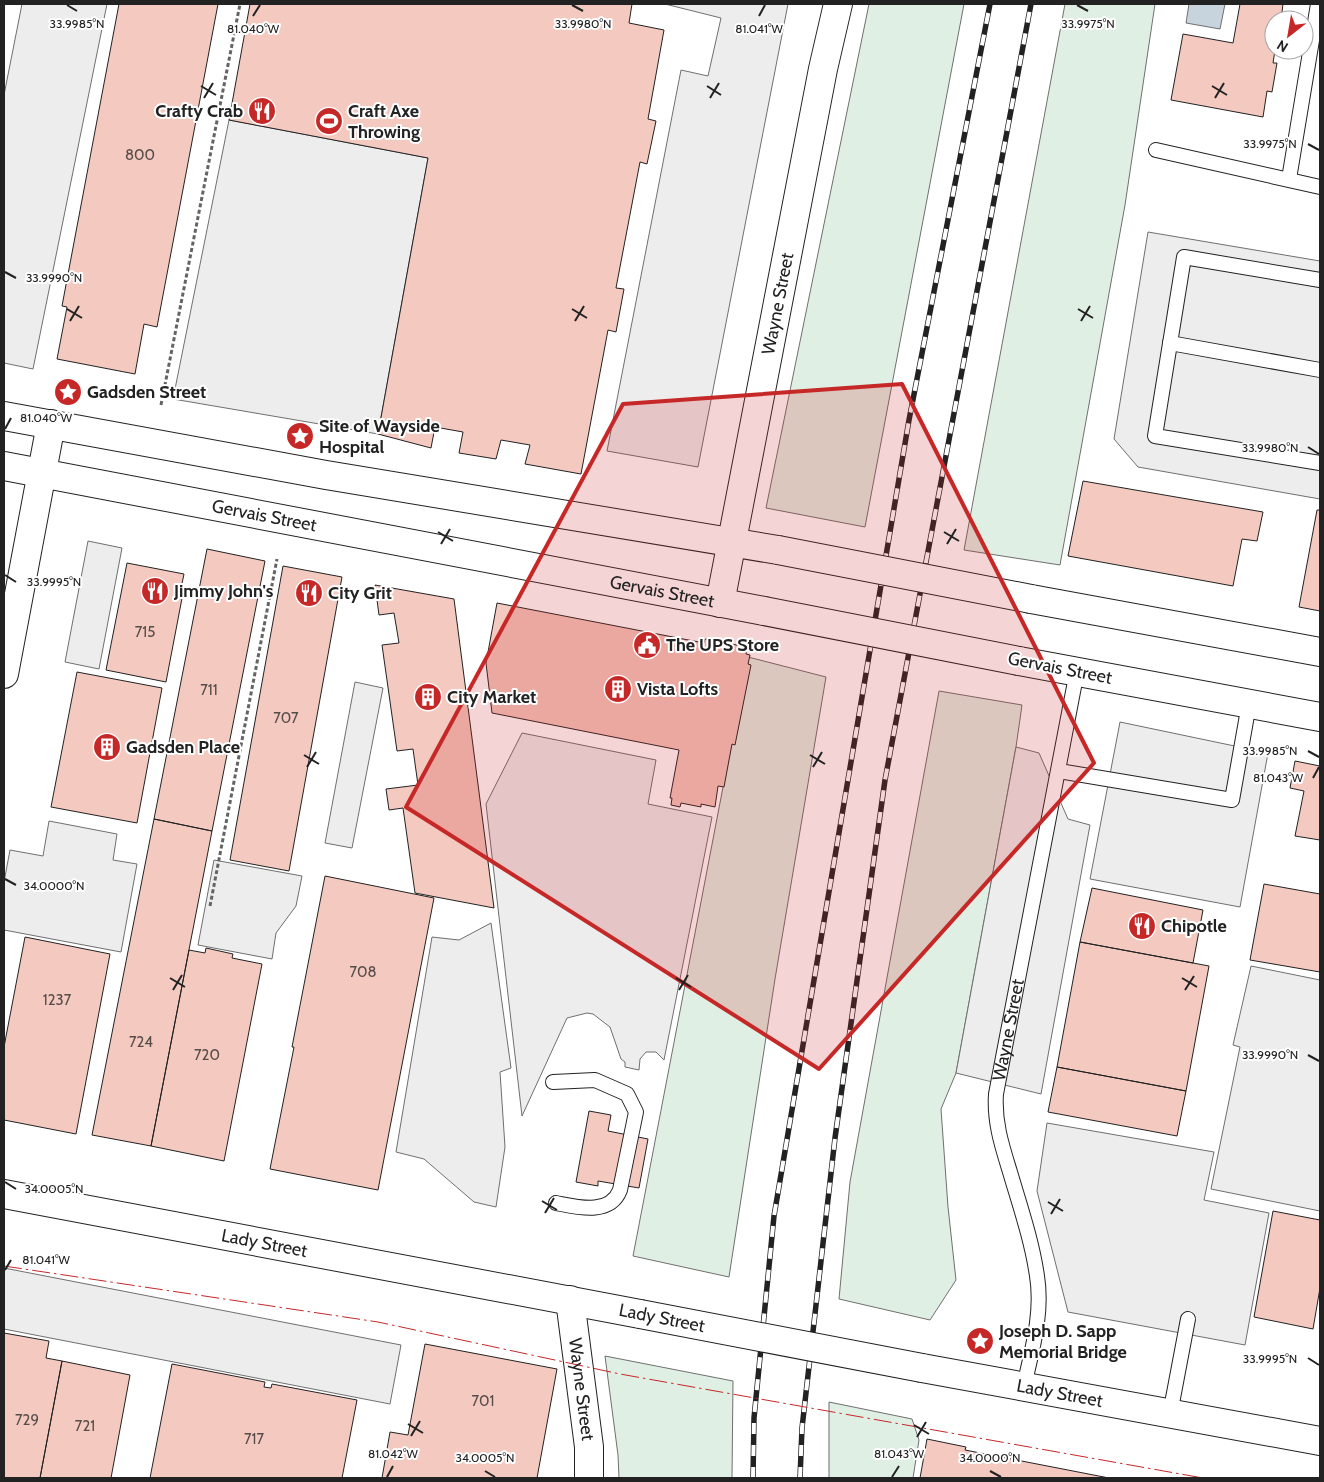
<svg xmlns="http://www.w3.org/2000/svg" width="1324" height="1482" viewBox="0 0 1324 1482" font-family="Cabin,sans-serif">
  <style>
    .green { fill: #e0efe3; stroke: #6f6f6f }
    .parking { fill: #ededed; stroke: #6f6f6f }
    .water { fill: #c7d3dd; stroke: #6f6f6f }
    .building { fill: #f3c9c0; stroke: #222 }
    .lines { fill: none; stroke-linecap: round; stroke-linejoin: round }
    .service-casing { stroke: #222; stroke-width: 16 }
    .minor-casing { stroke: #222; stroke-width: 30 }
    .tertiary-casing { stroke: #222; stroke-width: 30 }
    .primary-casing { stroke: #222; stroke-width: 30 }
    .path { stroke: #646464; stroke-width: 3; stroke-dasharray: 4 2.5; stroke-linecap: butt }
    .service { stroke: #fff; stroke-width: 14 }
    .minor { stroke: #fff; stroke-width: 28 }
    .tertiary { stroke: #fff; stroke-width: 28 }
    .primary { stroke: #fff; stroke-width: 28 }
    .rail-casing { stroke: #222; stroke-width: 5.5 }
    .rail { stroke: #fff; stroke-width: 4; stroke-dasharray: 11; stroke-linecap: butt }
    .tertiary-bridge-casing { stroke: #222; stroke-width: 30; stroke-linecap: butt }
    .primary-bridge-casing { stroke: #222; stroke-width: 30; stroke-linecap: butt }
    .tertiary-bridge { stroke: #fff; stroke-width: 28 }
    .primary-bridge { stroke: #fff; stroke-width: 28 }
    .power { stroke: #c62828; stroke-width: 1; stroke-dasharray: 18 4 2.5 4; stroke-linecap: butt }
    .marked { fill: #c62828; fill-opacity: 0.2; stroke: #c62828; stroke-width: 4; stroke-linejoin: round }
    .ticks { fill: none; stroke: #222; stroke-width: 2 }
    .labels { text-anchor: middle; dominant-baseline: central; stroke-width: 4; stroke-linejoin: round; paint-order: stroke }
    .number-label { font-size: 15px; fill: #564c4a }
    .poi-label { font-size: 18px; font-weight: bold; fill: #222; stroke: #fff; text-anchor: start }
    .street-label { font-size: 18px; fill: #222; stroke: #fff }
    .ticks-label { font-size: 12px; text-anchor: middle; fill: #222; stroke: #fff; stroke-width: 4; stroke-linejoin: round; paint-order: stroke }
  </style>
  <rect width="100%" height="100%" fill="#fff"/>
  <path class="green" d="M869,4H964L865,527L766,508Z
    M1065,4H1155L1125,205L1060,565L964,550Z
    M748,657L826,677L775,979L729,1277L633,1256Z
    M939,691L1022,705L1016,747L956,1073L941,1109L948,1207L956,1280L930,1320L839,1299L850,1182Z
    M605,1356L733,1381L732,1478H619L618,1455Z
    M829,1402L912,1419L919,1440L913,1478H829Z"/>
  <path class="parking" d="M22,4H107L33,369L4,363V95Z
    M665,4H788L698,467L607,451L681,70L708,76L721,18Z
    M229,120L428,158L378,434L173,399Z
    M1148,232L1320,261V499L1138,467L1114,439Z
    M88,541L122,548L99,669L65,662Z
    M355,682L383,688L352,848L325,843Z
    M1120,722L1268,753L1240,907L1090,879Z
    M522,733L656,760L648,804L712,817L664,1060L656,1052H646L640,1059L639,1070L625,1067V1062L621,1059L610,1027L593,1014L587,1013L567,1018L522,1116L486,804Z
    M1016,747L1039,753L1068,819L1090,825L1041,1094L956,1073Z
    M49,821L117,834L113,860L137,864L121,952L4,930V882L10,850L43,856Z
    M214,860L302,876L296,906L276,933L272,959L198,945Z
    M491,923L511,1068L500,1072L505,1147L496,1207L474,1202L424,1159L396,1152L432,937L459,940Z
    M1251,966L1320,980V1211L1211,1189L1240,1047L1233,1045Z
    M1047,1123L1214,1152L1204,1200L1269,1213L1245,1345L1068,1312L1037,1191Z
    M4,1268L401,1345L390,1404L4,1329Z"/>
  <path class="water" d="M1189,4H1225L1220,29L1186,23Z"/>
  <path class="building" d="M119,4H218L157,327L144,324L135,374L57,359L67,307L62,306Z
    M250,4H632L629,23L664,30L648,119L656,121L647,164L640,162L616,288L624,289L616,332L608,330L581,474L525,464L530,445L501,440L496,459L459,453L463,432L435,427L431,448L378,434L428,158L229,120Z
    M1240,4H1283L1281,20H1274L1275,50L1273,63H1277L1272,92L1267,91L1263,117L1171,100L1183,34L1233,43Z
    M1083,481L1263,512L1257,541L1242,539L1233,586L1068,556Z
    M1317,510H1320V611L1299,607Z
    M207,549L265,561L212,831L154,819Z
    M127,563L184,574L180,593H183L166,682L106,670Z
    M283,566L342,577L289,871L230,860Z
    M375,585L454,599L494,908L415,893L403,808L389,810L386,789L418,785L413,749L397,751L382,645L399,643L394,613L379,615Z
    M497,603L704,643L705,639L747,647L746,654L750,655L748,664L751,665L735,745L732,744L724,787L718,786L715,807L701,804V807L681,803L680,807L671,805L672,798H670L679,750L492,713L486,663Z
    M77,672L162,688L137,823L51,807Z
    M1295,761L1320,766V840L1295,836L1304,791L1290,788Z
    M154,819L212,831L151,1146L92,1135Z
    M325,876L434,898L378,1190L270,1169L294,1047H292Z
    M1264,884L1320,894V972L1250,960Z
    M1092,888L1203,910L1193,963L1080,942Z
    M25,937L110,954L76,1134L4,1120V1047Z
    M1080,942L1209,966L1186,1091L1057,1067Z
    M206,948L233,954L232,958L262,964L224,1161L151,1146L189,950L205,953Z
    M1057,1067L1186,1091L1177,1136L1048,1112Z
    M589,1111L611,1115L608,1131L648,1139L639,1188L598,1181V1186L576,1182Z
    M1273,1211L1320,1220V1288L1313,1329L1254,1317Z
    M4,1333L49,1341L46,1358L62,1361L40,1478H4Z
    M425,1344L557,1369L537,1478H382L390,1432L408,1435Z
    M62,1361L130,1375L111,1478H40Z
    M172,1364L265,1382L264,1387L271,1388L272,1384L357,1400L342,1478H150Z
    M927,1439L966,1447L965,1450L1109,1478H920Z"/>
  <g class="lines">
    <g class="service-casing">
      <g id="service">
        <path d="M1156,150L1320,187"/>
        <path d="M1289,179L1318,4"/>
        <path d="M1320,280L1184,257L1155,436L1320,463"/>
        <path d="M1170,343L1320,370"/>
        <path d="M1059,771L1232,800L1249,704"/>
        <path d="M553,1082L595,1080L627,1094L636,1112L620,1190C610,1216 577,1207 556,1203"/>
        <path id="s1" d="M1024,1386C1032,1350 1043,1313 1037,1276C1032,1241 1020,1206 1010,1172C1002,1146 994,1122 996,1094L1077,671"/>
        <path d="M1170,1414L1188,1319"/>
      </g>
    </g>
    <g class="minor-casing">
      <g id="minor">
        <path id="s2" d="M720,603L823,69L838,4"/>
        <path id="s3" d="M570,1300L589,1447V1478"/>
      </g>
    </g>
    <g class="tertiary-casing">
      <g id="tertiary">
        <path d="M4,674L51,424"/>
        <path id="s4" d="M4,1194L640,1314"/>
        <path id="s5" d="M922,1368L1320,1441"/>
      </g>
    </g>
    <g class="primary-casing">
      <g id="primary">
        <path d="M4,416L326,475L778,550"/>
        <path id="s6" d="M4,466L764,611"/>
        <path d="M1031,599L1320,652"/>
        <path d="M1019,661L1320,717"/>
      </g>
    </g>
    <path class="path" d="M161,405L240,4
      M210,906L277,559"/>
    <use href="#service" class="service"/>
    <use href="#minor" class="minor"/>
    <use href="#tertiary" class="tertiary"/>
    <use href="#primary" class="primary"/>
    <g class="rail-casing">
      <path id="rail" d="M753,1478L754,1418L774,1216L909,420L990,4
        M800,1478L802,1428L835,1138L885,780L1031,4"/>
    </g>
    <use href="#rail" class="rail"/>
    <g class="tertiary-bridge-casing">
      <path id="tertiary-bridge" d="M640,1314L922,1368"/>
    </g>
    <g class="primary-bridge-casing">
      <path id="primary-bridge" d="M778,550L1031,599
        M764,611L1019,661"/>
    </g>
    <use href="#tertiary-bridge" class="tertiary-bridge"/>
    <use href="#primary-bridge" class="primary-bridge"/>
    <path class="power" d="M4,1266L378,1322L620,1374L1203,1478"/>
  </g>
  <path class="marked" d="M902,384L1094,763L819,1069L406,807L623,404Z"/>
  <path class="ticks" d="M67,5L77,11M572,5L583,11M1077,5L1088,11M253,16L260,5M759,16L765,5M201,86L216,95M707,86L721,95M1212,86L1227,95M204,98L213,83M710,98L719,83M1215,98L1224,83M1308,144L1319,150M5,272L16,278M67,309L82,318M572,309L587,318M1078,309L1093,318M70,321L79,306M575,321L584,306M1081,321L1090,306M5,429L11,418M1308,447L1319,454M438,532L453,541M944,532L959,541M441,544L450,529M947,544L956,529M5,575L16,582M1308,751L1319,757M304,755L319,764M810,755L825,764M307,767L316,752M813,767L822,752M1313,778L1319,767M5,879L16,885M170,978L185,987M676,978L691,987M1182,978L1197,987M173,990L182,975M679,990L688,975M1185,990L1194,976M1308,1055L1319,1061M5,1182L16,1189M542,1201L557,1210M1048,1202L1063,1211M545,1213L554,1198M1051,1214L1060,1199M5,1270L11,1260M1308,1358L1319,1365M408,1424L423,1433M914,1425L929,1434M411,1436L420,1421M917,1437L926,1422M485,1471L495,1477M990,1471L1001,1477M387,1477L393,1466M892,1477L899,1466"/>
  <defs>
    <g id="restaurant-disc" transform="scale(1.4375)"><circle r="9.5" fill="#c62828" stroke="#fff"/><path d="M-5-6h1v4h1v-4h1v4h1v-4h1v5L-1.5 .5V6h-2V.5L-5-1ZM5-6V6H3V1.5H1.5Q1.5-4 5-6Z" fill="#fff"/></g>
    <g id="stadium-disc" transform="scale(1.4375)"><circle r="9.5" fill="#c62828" stroke="#fff"/><path d="M0-5a6.5 5 0 1 0 0 10a6.5 5 0 1 0 0-10ZM-3.5-1.8h7v3.6h-7Z" fill="#fff"/></g>
    <g id="sight-disc" transform="scale(1.4375)"><circle r="9.5" fill="#c62828" stroke="#fff"/><path d="M0-6L1.8-2.2L6-1.7L2.9 1.2L3.7 5.4L0 3.3L-3.7 5.4L-2.9 1.2L-6-1.7L-1.8-2.2Z" fill="#fff"/></g>
    <g id="civic-disc" transform="scale(1.4375)"><circle r="9.5" fill="#c62828" stroke="#fff"/><path d="M-.6-6.5H3V-4.5H.6V-3L4-1V1h2V6H-6V1h2V-1L-.6-3ZM-1.2 2.5V6h2.4V2.5Z" fill="#fff"/></g>
    <g id="building-disc" transform="scale(1.4375)"><circle r="9.5" fill="#c62828" stroke="#fff"/><path d="M-4-6H4V6H1V3H-1V6H-4ZM-2.5-4.3h1.7v1.8h-1.7ZM.8-4.3h1.7v1.8H.8ZM-2.5-1h1.7V.8h-1.7ZM.8-1h1.7V.8H.8Z" fill="#fff"/></g>
  </defs>
  <g fill-rule="evenodd">
    <use href="#restaurant-disc" x="262" y="111"/>
    <use href="#stadium-disc" x="329" y="121"/>
    <use href="#sight-disc" x="68" y="392"/>
    <use href="#sight-disc" x="300" y="436"/>
    <use href="#restaurant-disc" x="155" y="591"/>
    <use href="#restaurant-disc" x="309" y="593"/>
    <use href="#civic-disc" x="647" y="645"/>
    <use href="#building-disc" x="618" y="689"/>
    <use href="#building-disc" x="428" y="697"/>
    <use href="#building-disc" x="107" y="747"/>
    <use href="#restaurant-disc" x="1142" y="926"/>
    <use href="#sight-disc" x="980" y="1341"/>
  </g>
  <g class="labels">
    <g class="number-label">
      <text x="140" y="155">800</text>
      <text x="145" y="632">715</text>
      <text x="209" y="690">711</text>
      <text x="286" y="718">707</text>
      <text x="363" y="972">708</text>
      <text x="57" y="1000">1237</text>
      <text x="141" y="1042">724</text>
      <text x="207" y="1055">720</text>
      <text x="483" y="1401">701</text>
      <text x="27" y="1420">729</text>
      <text x="85" y="1426">721</text>
      <text x="254" y="1439">717</text>
    </g>
    <g class="poi-label">
      <text x="243" y="111" text-anchor="end">Crafty Crab</text>
      <text x="348" y="111">Craft Axe<tspan x="348" dy="21">Throwing</tspan></text>
      <text x="87" y="392">Gadsden Street</text>
      <text x="319" y="426">Site of Wayside<tspan x="319" dy="21">Hospital</tspan></text>
      <text x="174" y="591">Jimmy John's</text>
      <text x="328" y="593">City Grit</text>
      <text x="666" y="645">The UPS Store</text>
      <text x="637" y="689">Vista Lofts</text>
      <text x="447" y="697">City Market</text>
      <text x="126" y="747">Gadsden Place</text>
      <text x="1161" y="926">Chipotle</text>
      <text x="999" y="1331">Joseph D. Sapp<tspan x="999" dy="21">Memorial Bridge</tspan></text>
    </g>
    <g class="street-label">
      <text stroke="none"><textPath href="#s2" startOffset="305">Wayne Street</textPath></text>
      <text stroke="none"><textPath href="#s6" startOffset="265">Gervais Street</textPath></text>
      <text stroke="none"><textPath href="#s6" startOffset="670">Gervais Street</textPath></text>
      <text transform="translate(1060 668) rotate(11)">Gervais Street</text>
      <text stroke="none"><textPath href="#s1" startOffset="364">Wayne Street</textPath></text>
      <text stroke="none"><textPath href="#s4" startOffset="265">Lady Street</textPath></text>
      <text transform="translate(662 1318) rotate(11)">Lady Street</text>
      <text stroke="none"><textPath href="#s3" startOffset="90">Wayne Street</textPath></text>
      <text stroke="none"><textPath href="#s5" startOffset="140">Lady Street</textPath></text>
    </g>
  </g>
  <g class="ticks-label">
    <text x="77" y="28">33.9985°N</text>
    <text x="583" y="28">33.9980°N</text>
    <text x="1088" y="28">33.9975°N</text>
    <text x="253" y="33">81.040°W</text>
    <text x="759" y="33">81.041°W</text>
    <text x="1270" y="148">33.9975°N</text>
    <text x="54" y="282">33.9990°N</text>
    <text x="46" y="422">81.040°W</text>
    <text x="1270" y="452">33.9980°N</text>
    <text x="54" y="586">33.9995°N</text>
    <text x="1270" y="755">33.9985°N</text>
    <text x="1278" y="782">81.043°W</text>
    <text x="54" y="890">34.0000°N</text>
    <text x="1270" y="1059">33.9990°N</text>
    <text x="54" y="1193">34.0005°N</text>
    <text x="46" y="1264">81.041°W</text>
    <text x="1270" y="1363">33.9995°N</text>
    <text x="393" y="1458">81.042°W</text>
    <text x="899" y="1458">81.043°W</text>
    <text x="485" y="1462">34.0005°N</text>
    <text x="990" y="1462">34.0000°N</text>
  </g>
  <rect width="1324" height="1482" fill="none" stroke="#222222" stroke-width="10"/>
  <g transform="translate(1289 35) rotate(211)"><circle r="24" fill="#ffffff" stroke="#a7a7a7"/>
  <path d="M0-4L9 19L0 12L-9 19Z" fill="#c62828"/>
  <text y="-8" font-size="14" font-weight="bold" text-anchor="middle" fill="#222222">N</text>
  </g>
</svg>
